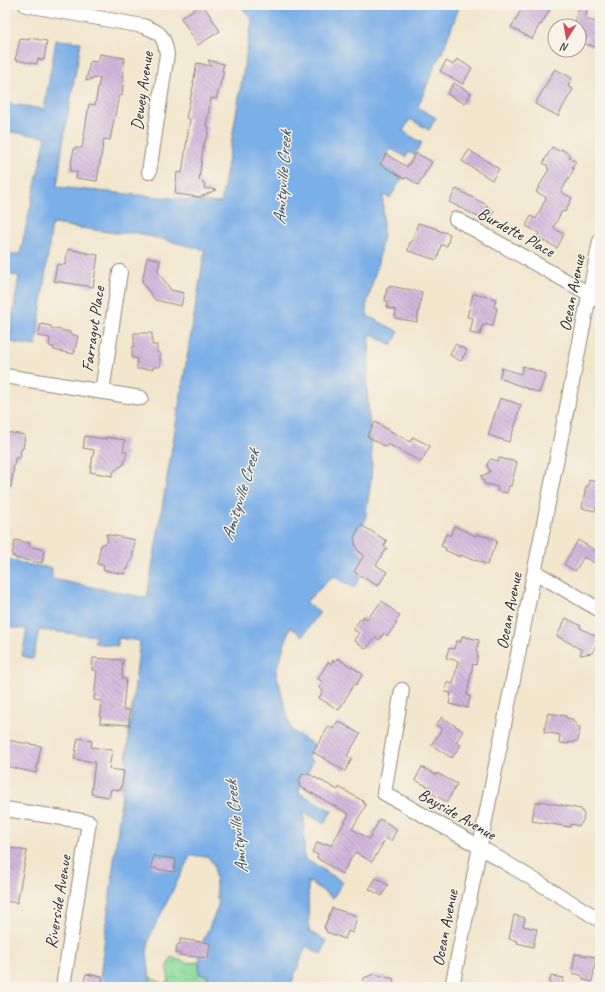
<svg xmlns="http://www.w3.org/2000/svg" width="605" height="992" viewBox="0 0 605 992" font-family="Caveat,sans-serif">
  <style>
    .wetland { fill: url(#wetland-marsh); stroke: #5d8464 }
    .water { fill: #7aafe8; stroke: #526d8a }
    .building { fill: url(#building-back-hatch) }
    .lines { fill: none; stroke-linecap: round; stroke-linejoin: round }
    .street-casing { stroke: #8e887c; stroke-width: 16 }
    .street { stroke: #fff; stroke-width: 14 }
    .labels { text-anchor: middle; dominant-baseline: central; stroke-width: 3; stroke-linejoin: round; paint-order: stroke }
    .street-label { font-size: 17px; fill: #2b2b2b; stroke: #f7f3e8 }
    .water-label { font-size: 18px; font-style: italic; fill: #435364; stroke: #f7f3e8 }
  </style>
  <defs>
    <pattern id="wetland-marsh" width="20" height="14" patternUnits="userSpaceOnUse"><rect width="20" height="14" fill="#8fdd9c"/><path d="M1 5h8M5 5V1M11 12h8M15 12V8" fill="none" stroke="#7cbe87"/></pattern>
    <pattern id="building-back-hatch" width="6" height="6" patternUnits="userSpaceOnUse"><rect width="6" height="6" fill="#d2b7dd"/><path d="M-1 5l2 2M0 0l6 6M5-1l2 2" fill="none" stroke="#ab95b3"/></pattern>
  </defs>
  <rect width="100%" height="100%" fill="#f7f3e8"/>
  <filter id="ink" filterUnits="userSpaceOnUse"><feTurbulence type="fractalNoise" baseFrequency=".025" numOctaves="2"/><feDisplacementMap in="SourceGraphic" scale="8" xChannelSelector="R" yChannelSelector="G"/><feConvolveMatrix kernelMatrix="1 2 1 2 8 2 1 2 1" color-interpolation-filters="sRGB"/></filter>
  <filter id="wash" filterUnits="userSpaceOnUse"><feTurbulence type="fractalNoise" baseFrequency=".012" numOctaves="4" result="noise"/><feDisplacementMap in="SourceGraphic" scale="16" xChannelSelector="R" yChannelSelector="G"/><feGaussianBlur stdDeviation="0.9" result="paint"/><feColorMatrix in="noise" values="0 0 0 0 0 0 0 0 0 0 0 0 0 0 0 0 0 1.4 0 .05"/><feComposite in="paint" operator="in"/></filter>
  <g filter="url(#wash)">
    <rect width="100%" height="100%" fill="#f2e6cd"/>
    <path class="wetland" d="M171,957L187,963L199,962V974L208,976L206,987H150V977L163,984L169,981L167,969Z"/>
    <path class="water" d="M240,5H460L442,53L435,65L418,107L436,118L429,130L410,119L403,131L422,143L414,155L409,152L406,157L391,149L382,162L404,175L390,198L383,195V235L378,263L366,307L368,316L399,332L392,345L370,334L367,388L372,464L371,480L365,521L358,532L359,553L365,558L362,574L354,588L333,576L306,602L320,612L303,636L290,627L276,672L291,730L314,745L308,757L313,761L298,792L332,811L324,824L304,812V858L343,882L333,898L308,881L309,931L327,941L321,954L306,946L290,987H206L208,976L199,974L200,948L218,907L214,865L207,856H190L150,936L147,953L151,986L150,987H99L140,641L118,638V646L94,643L96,636L39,630L33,659L22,656L27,629L5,627V558L24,564L52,568V579L147,598L205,250L137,233H116L52,224L36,346L9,342L19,276L5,274V253L20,254L46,137L5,131V103L44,109L56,40L81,42L64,136L57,187L221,203L252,20Z"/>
    <g id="blocks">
      <path class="building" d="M201,5H203L220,31L198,45L181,18Z
        M524,5H544L550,9L541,25L540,24L532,39L511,27Z
        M579,5H588L585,19L600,23V48L585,44L587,37L579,35V26H574Z
        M29,38L47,41L44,60L38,59L37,64L15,60L20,39L29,40Z
        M100,54L125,58L122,78H124L122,96L119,95L110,140L104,139L97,181L76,178L77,172L70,171V169L74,148H82L89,104L95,105L100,77L86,81L90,61L98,62Z
        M457,59L472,68L463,84L440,71L446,61L453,65Z
        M208,60L224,64L222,71H224L216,99L211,98L206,126L209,127L207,138H206L203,148L199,180L203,181V184H205L204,188L216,190L200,197L175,194L177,172L182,173L190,119L186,118L194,83H193L197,63L211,66Z
        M555,69L572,78L568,86L573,89L558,116L535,104Z
        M454,83L471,93L465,104L447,94Z
        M552,147L559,151L561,149L570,155L569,157L576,162L572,168L574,169L561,192L572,198L565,212L562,211L553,228L564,234L557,248L537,237L539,233L526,226L531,216L536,219L545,200L546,197L536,192L549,169L547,168L548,166L543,163Z
        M469,150L499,169L492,180L462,161Z
        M416,153L432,162L418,185L406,177L405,179L380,164L386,154L407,167Z
        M456,189L487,205L486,207L494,211L488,222L449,202Z
        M418,223L438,229L437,230L450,234L447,246L441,245L437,260L408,251L410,242H412Z
        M68,249L98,255L93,287L54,281L57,264L65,265Z
        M147,257L160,260L158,272L171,290L184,293L181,306L155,300L142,282Z
        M389,286L422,292L417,322L395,318L396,310L387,308L388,301H385L387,287L389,288Z
        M473,294L496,299L494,307L497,308L493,326L484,324V326H482L480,335L470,333L473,318L467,317Z
        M41,324L51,326V328L70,332V334L78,336L74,354L54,350V347L49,346L50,338L38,336Z
        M134,333H152V345H157V352L160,353V367H153V369H137V358H132V347H134Z
        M455,344L467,350L461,361L450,355Z
        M523,366L546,374L539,393L499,378L502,368L521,374Z
        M500,398L521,405L517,417L518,418L509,442L488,435Z
        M375,422L410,442L413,437L430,446L421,462L388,444L386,447L367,436Z
        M5,432L25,435L23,449H21L20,458H15L11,487L5,486Z
        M85,436L106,439V437L125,440L123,451L127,452L124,464L113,472L112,476L90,472L94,450L83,448Z
        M499,458L517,462L511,486H509L507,493L497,491L498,487L485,484L481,476L490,472L487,466L488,462L491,459L498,461Z
        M589,480L600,483V500L599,506L597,505L595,511L582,508L586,486L588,487Z
        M361,525L387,541L384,546L387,548L376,565L387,572L378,586L354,572L364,555L357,550L354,537Z
        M454,526L476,536L477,534L486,537V536L497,541L487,565L476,560L475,561L461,555L460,557L445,550L446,548L441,546L446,534L450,536Z
        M106,534L135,540L132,561H130L128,569H125L124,574L103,570L104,565L97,564L101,545L108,541Z
        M15,540L30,543L29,546L44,550L42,563L15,558V557L12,556Z
        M578,540L600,553V566L584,557L575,571L564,564Z
        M382,601L400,616L395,622L397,623L387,636L384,633L379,640L376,637L366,649L354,640L359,633L353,629L361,618L363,619L364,616L367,619Z
        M566,618L581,626L580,628L600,638L592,653L580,655L582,650L557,636Z
        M462,636L479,640L476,652L478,653L476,665L473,664L467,695L470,696L468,708L449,704L451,693L445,692L447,682L453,684L458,661L446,658L449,648L454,649L456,641L461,642Z
        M93,658L123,660L122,678L126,679L123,710H130L129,725L100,723L102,701L94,700L97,670H92Z
        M337,658L363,674L356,685L354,684L339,710L319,698L323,691L319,688L323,682L318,679L328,662L331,664L333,660L335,662Z
        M548,713L566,716V718L573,719V722L576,723V726L580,727L578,741H574L573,743L569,742L568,744L559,743L560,735L544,732Z
        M442,717L463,731L456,742L461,745L452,758L431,745L442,729L436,725Z
        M338,721L360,734L347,756L352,759L345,771L313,752L329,726L333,729Z
        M78,738L92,741L91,747L112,750L109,769L124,771L121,790L111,789L109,797L91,794L92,792H91L95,762L74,759Z
        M6,740L41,746L36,773L5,766Z
        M422,767L436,775L437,773L457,784L447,802L427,791L429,787L415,780Z
        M303,773L306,775L307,773L338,790L339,787L363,801V803L366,805L352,829L369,839L380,819L397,829L391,841L386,838L372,862L355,852L342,874L317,858L318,855L312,852L318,842L324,845L326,843L331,846L349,814L299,786L300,784L298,783Z
        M540,801L581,809L584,815L583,821L579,826L571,824L570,827L532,821L535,802L539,803Z
        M5,847L27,851L17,903L5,901Z
        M153,856L176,859L174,872L151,868Z
        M376,878L388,885L382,896L369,889Z
        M332,908L357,916L353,933L348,931L345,939L329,933L326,932V929L324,928Z
        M514,915L525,918L523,926L537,929L533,947L517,943L518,941L509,939Z
        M180,939L210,943L208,958L179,955V953H176L177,945L180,944Z
        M575,954L596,957L592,982L584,980L581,975L572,973Z
        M86,974L103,977L101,987L83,985Z
        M374,974L394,979L392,987H362L364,978Z
        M551,976L564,978L562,987H549Z"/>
    </g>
  </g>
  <g filter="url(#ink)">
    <use href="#blocks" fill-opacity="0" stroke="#8e887c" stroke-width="1"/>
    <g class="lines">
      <g class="street-casing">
        <path id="street" d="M26,5L143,26C160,32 164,35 167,54L149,172
          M456,219L600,300
          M5,376L141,398
          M102,392L120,272
          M535,572L600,610
          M402,690L384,793L480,847L600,920
          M5,809L89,822L63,987
          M452,987L600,241"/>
      </g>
      <use href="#street" class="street"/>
    </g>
  </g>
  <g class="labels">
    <g class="street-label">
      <text transform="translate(142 91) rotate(-82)">Dewey Avenue</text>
      <text transform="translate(516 232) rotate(29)">Burdette Place</text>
      <text transform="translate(572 293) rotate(-79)">Ocean Avenue</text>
      <text transform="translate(93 329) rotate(-82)">Farragut Place</text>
      <text transform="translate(509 611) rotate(-79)">Ocean Avenue</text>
      <text transform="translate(457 814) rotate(30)">Bayside Avenue</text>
      <text transform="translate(58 902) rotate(-81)">Riverside Avenue</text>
      <text transform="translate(445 928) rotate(-79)">Ocean Avenue</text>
    </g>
    <g class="water-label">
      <text transform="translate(282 178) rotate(-86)">Amityville Creek</text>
      <text transform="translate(240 495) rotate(-73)">Amityville Creek</text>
      <text transform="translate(236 827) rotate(-97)">Amityville Creek</text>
    </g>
  </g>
  <rect width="605" height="992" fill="none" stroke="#f7f3e8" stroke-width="20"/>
  <g transform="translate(567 38) rotate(191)"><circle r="19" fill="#f7f3e8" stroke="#a5a39c"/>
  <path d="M0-3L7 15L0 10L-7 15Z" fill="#d1495b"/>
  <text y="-6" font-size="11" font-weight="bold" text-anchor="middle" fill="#2b2b2b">N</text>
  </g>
</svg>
